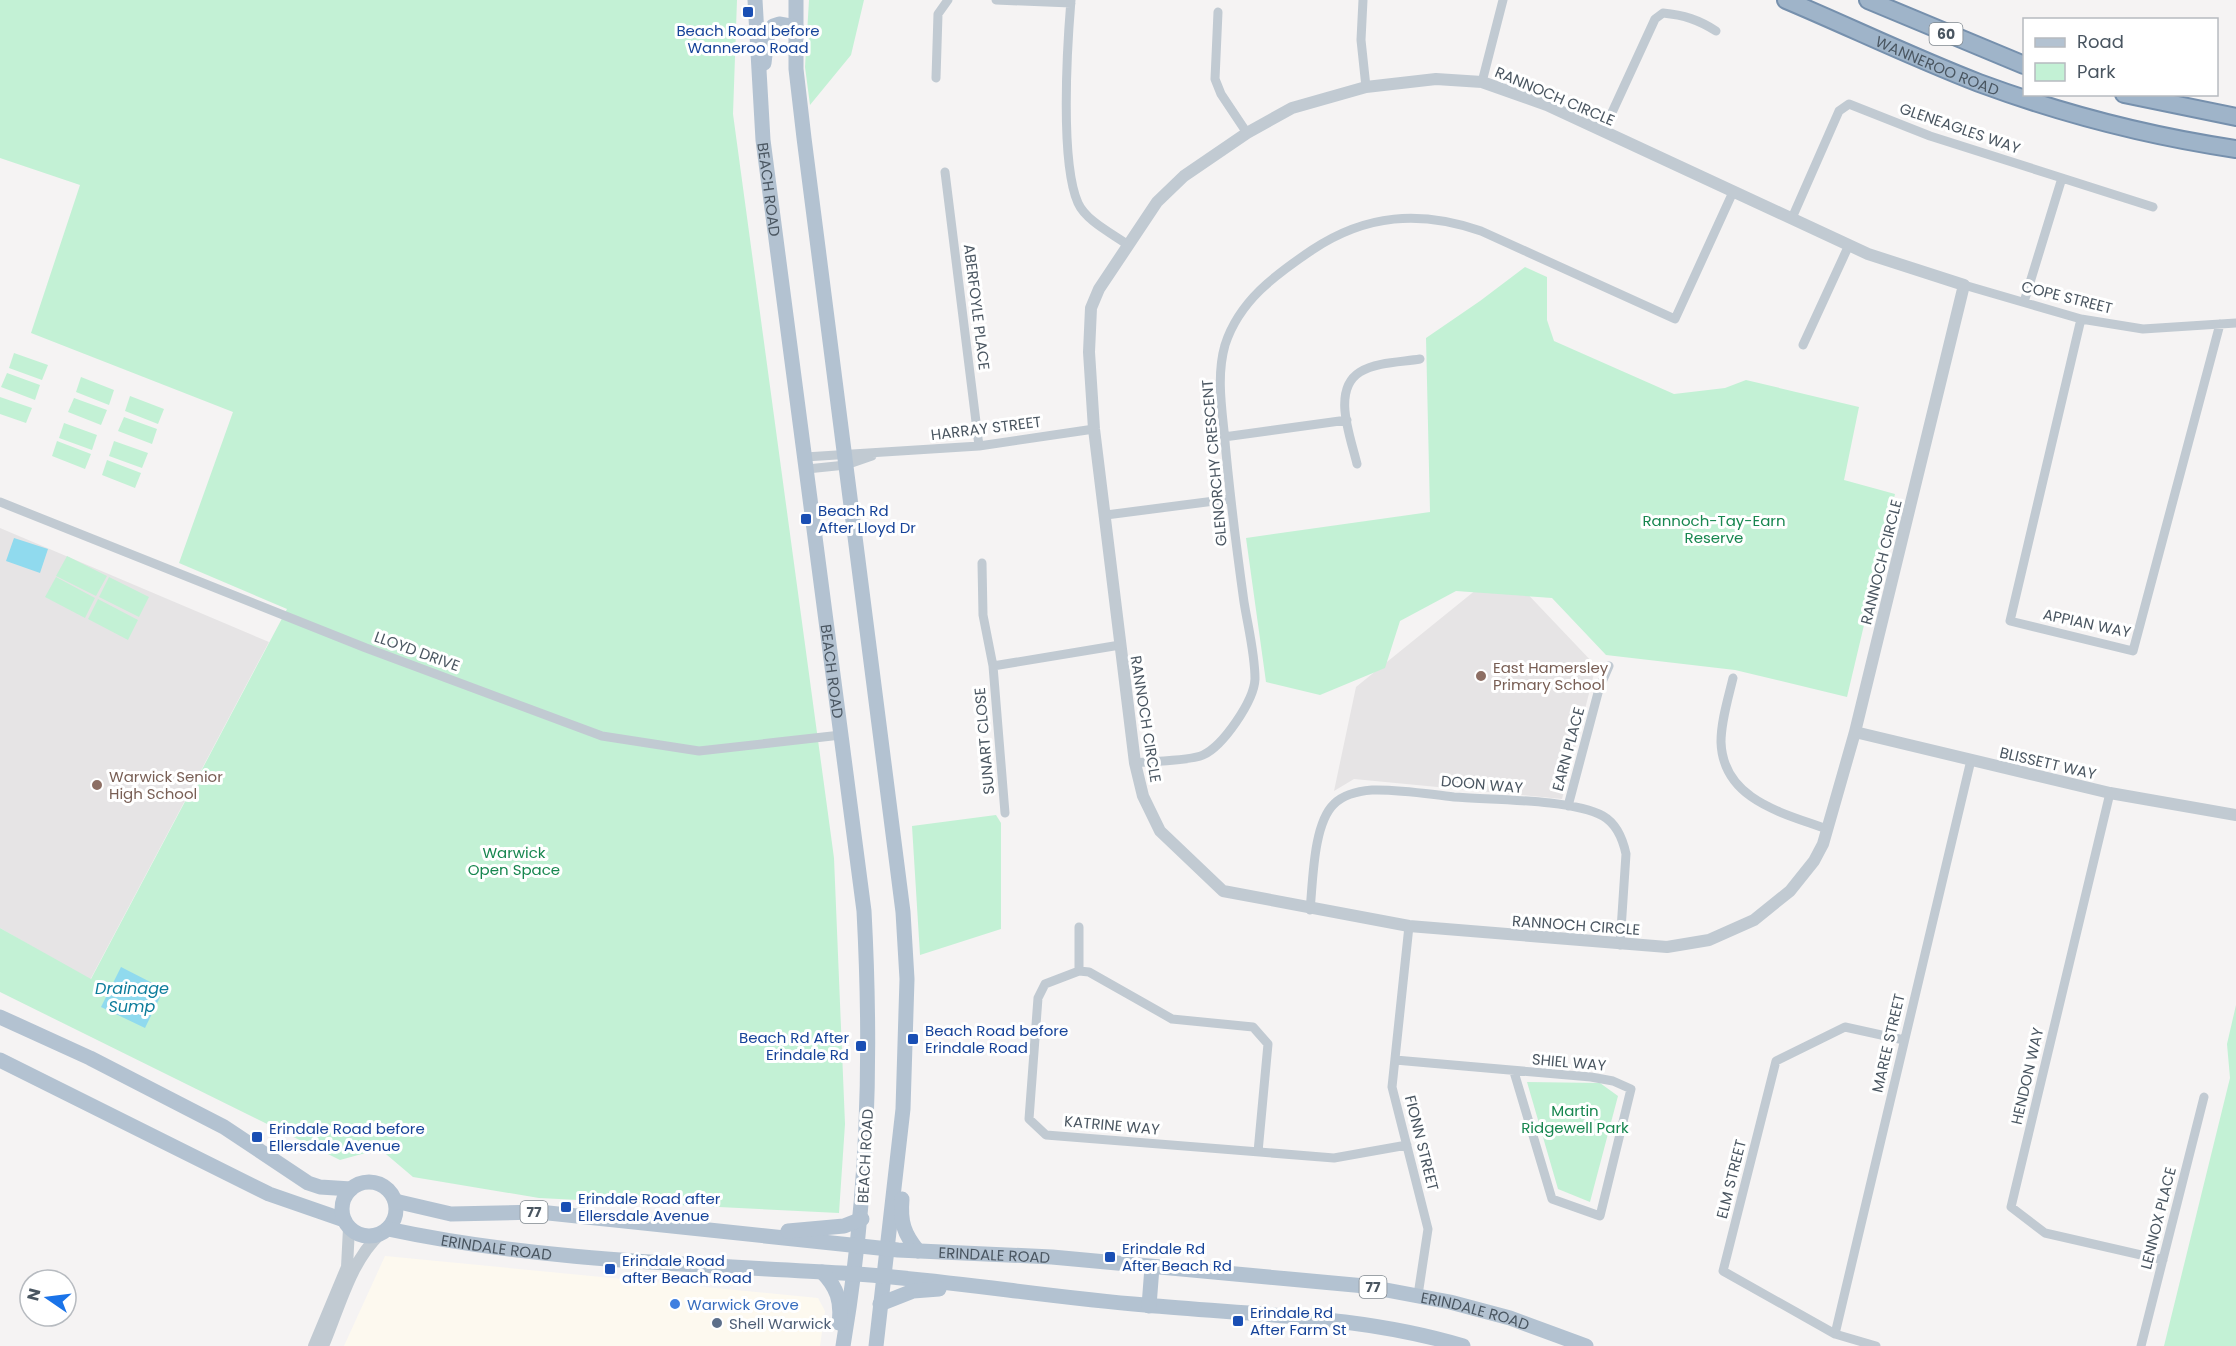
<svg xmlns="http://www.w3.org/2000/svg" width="2236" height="1346" viewBox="0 0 2236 1346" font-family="Poppins,sans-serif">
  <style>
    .commercial { fill: #fdf9ef }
    .education { fill: #e6e4e5 }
    .green { fill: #c3f1d5 }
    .water { fill: #90daee }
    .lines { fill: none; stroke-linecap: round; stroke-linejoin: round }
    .trunk-casing { stroke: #7690ad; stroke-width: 20 }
    .minor { stroke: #c1cad2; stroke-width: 9 }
    .tertiary { stroke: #c1cad2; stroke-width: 12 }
    .primary { stroke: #b3c2d1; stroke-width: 15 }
    .trunk { stroke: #9fb4c9; stroke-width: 16 }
    .transit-dot { fill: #1a4fb4; stroke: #fff; stroke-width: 2 }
    .education-dot { fill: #8d6e63; stroke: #fff; stroke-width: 2 }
    .shop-dot { fill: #3f7fe0; stroke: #fff; stroke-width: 2 }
    .service-dot { fill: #5c6f8a; stroke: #fff; stroke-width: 2 }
    .labels { text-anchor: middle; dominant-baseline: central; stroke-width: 6; stroke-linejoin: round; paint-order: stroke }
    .shield { fill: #fff; stroke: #808990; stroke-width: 1.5 }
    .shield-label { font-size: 14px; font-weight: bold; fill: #4a5661 }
    .transit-label { font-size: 15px; fill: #164399; stroke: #fff; text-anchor: start }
    .street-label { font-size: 15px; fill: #4a5661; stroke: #fff }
    .park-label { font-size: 15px; fill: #17864f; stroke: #fff }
    .education-label { font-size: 15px; fill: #785e54; stroke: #fff; text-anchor: start }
    .shop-label { font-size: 15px; fill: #366cbe; stroke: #fff; text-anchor: start }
    .service-label { font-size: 15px; fill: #4e5e75; stroke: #fff; text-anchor: start }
    .water-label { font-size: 16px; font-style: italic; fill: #0c7c9b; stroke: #fff }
  </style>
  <rect width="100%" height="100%" fill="#f5f3f3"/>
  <path class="commercial" d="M385,1256L818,1298L825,1311L820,1346H344Z"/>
  <path class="education" d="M0,528L269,642L90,980L0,928Z
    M1503,568L1596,666L1562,799L1354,779L1334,791L1356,687Z"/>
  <path class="green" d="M0,0H737L733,114L834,858L845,1124L839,1213L539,1198L413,1177L380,1149L340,1160L0,992V928L91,979L287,609L179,563L233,412L31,333L80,185L0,158Z
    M809,0H864L851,55L810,105L805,67Z
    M1525,267L1547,277V320L1554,341L1674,394L1725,388L1746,380L1859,407L1844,480L1895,494L1847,697L1735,670L1606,655L1552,598L1456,591L1400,621L1385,668L1320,695L1266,682L1246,538L1430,512L1426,338L1480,301Z
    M14,353L48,365L42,380L9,368Z
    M7,373L40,385L35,400L1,387Z
    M81,377L114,390L109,405L76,392Z
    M130,396L164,409L158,424L125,411Z
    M0,397L32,408L26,423L0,414Z
    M74,398L107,410L101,425L68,412Z
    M124,417L157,429L152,444L118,431Z
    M64,423L97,435L92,450L59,438Z
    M57,441L91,454L85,469L52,456Z
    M114,441L148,453L142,468L109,456Z
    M107,460L141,473L135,488L102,475Z
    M67,556L107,576L96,596L56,576Z
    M56,577L95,598L85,618L45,597Z
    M109,577L149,597L139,617L99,597Z
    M98,599L138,620L128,640L88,619Z
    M996,815L1001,823V929L920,955L912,826Z
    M2236,1005V1346H2164L2230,1078L2227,1044Z
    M1527,1082L1600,1083L1618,1096L1590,1202L1558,1189Z"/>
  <path class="water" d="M14,538L48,549L40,573L6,561Z
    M121,967L164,989L145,1028L101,1007Z"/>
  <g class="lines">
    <g class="trunk-casing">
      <g id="trunk">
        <path id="s4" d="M1786,0C1850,27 1914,58 1979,83C2063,114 2148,136 2236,149"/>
        <path d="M1868,0L2024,65"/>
        <path d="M2124,94L2236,117"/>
      </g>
    </g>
    <path class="minor" d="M996,0L1071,3
      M1071,0C1067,48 1060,162 1078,203C1086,221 1113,234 1128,245
      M1363,0L1361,40L1366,87
      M1218,12L1215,79L1221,94L1247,133
      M936,78L938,14L948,0
      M1482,82L1503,0
      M1603,132L1655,19L1663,13C1684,15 1699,20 1716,31
      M945,172L979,446
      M2062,178L2153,207
      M1792,218L1839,111L1849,104L1930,136L2062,178L2024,302
      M1964,285L2081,319L2143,329L2236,323
      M2081,319L2010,621L2133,651L2220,324
      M1803,345L1849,245
      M1224,437L1347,420
      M805,457L979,446L1094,429
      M1357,464C1351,438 1331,390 1360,372C1376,362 1402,362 1420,359
      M807,469L846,465L872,456
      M0,502L366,648L602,736L699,751L841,735
      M1106,515L1230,499
      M982,563L983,615L993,666L1005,813
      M993,666L1120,645
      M1733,678C1728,699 1721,721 1721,742C1723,800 1783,813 1827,829
      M1135,763C1151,761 1190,761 1203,755C1223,746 1254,701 1255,679C1255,654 1248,627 1244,602C1236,545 1229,488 1224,431C1221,403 1217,373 1225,345C1239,301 1275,275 1312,250C1366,214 1420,210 1481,231L1675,319L1733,192
      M2110,793L2011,1207L2045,1233L2163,1260
      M1568,806L1599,689L1609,666
      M1310,910C1313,882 1313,824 1334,804C1343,795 1359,791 1372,790C1399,789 1427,794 1454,797C1492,800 1572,799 1603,816C1617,824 1623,840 1626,854L1620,945
      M1409,926L1392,1087L1428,1229L1418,1295
      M1079,927V971
      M1395,1060L1591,1077L1613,1081L1631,1089L1600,1216L1552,1199L1514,1072
      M1258,1152L1268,1044L1253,1027L1172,1019L1089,972L1079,971L1045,984L1038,998L1029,1119L1046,1135L1334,1158L1407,1145
      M1835,1334L1971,760
      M1876,1346L1835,1334L1723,1271L1776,1061L1845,1027L1904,1040
      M2141,1346L2204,1097"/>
    <path class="tertiary" d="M1436,79L1482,82L1547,105L1868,254L1964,285L1855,732L1823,844L1814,861L1790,891L1754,920L1709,940L1667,947L1409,926L1223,891L1160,831L1143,796L1135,763L1094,429L1089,352L1091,308L1099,289L1157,202L1184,176L1247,133L1292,108L1366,87Z
      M1855,732L2110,793L2236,815
      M314,1346L347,1267L349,1228
      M323,1346C339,1309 350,1262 380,1234"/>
    <g class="primary">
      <path id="s1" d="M755,0L763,140L864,911C872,1060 868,1198 843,1346"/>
      <path d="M796,0V69L804,138L903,912L907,979L903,1109L876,1346"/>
      <path d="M764,63L767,38L773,26L779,24L796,27"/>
      <path d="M0,1017L90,1058L224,1127L308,1183L320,1187L351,1189"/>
      <path d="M0,1060L269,1194L344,1220"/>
      <circle cx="369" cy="1209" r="27"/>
      <path d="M902,1199C900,1222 904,1234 918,1251"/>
      <path id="s2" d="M395,1201L451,1214L539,1212L898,1250L1052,1257L1365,1286L1450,1302L1510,1318L1586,1346"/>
      <path id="s3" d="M388,1229C537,1261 691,1264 842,1273C944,1279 1044,1297 1145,1305C1251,1315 1361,1315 1463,1346"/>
      <path d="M788,1231L844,1226L862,1219"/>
      <path d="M822,1272C837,1287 842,1302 839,1323"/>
      <path d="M880,1304L913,1291L939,1289"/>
      <path d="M1149,1306L1152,1267"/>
    </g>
    <use href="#trunk" class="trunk"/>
  </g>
  <g class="transit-dot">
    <rect x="742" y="6" width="12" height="12" rx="3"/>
    <rect x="800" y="513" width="12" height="12" rx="3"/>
    <rect x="907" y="1033" width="12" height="12" rx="3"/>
    <rect x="855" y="1040" width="12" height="12" rx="3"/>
    <rect x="251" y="1131" width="12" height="12" rx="3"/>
    <rect x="560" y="1201" width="12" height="12" rx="3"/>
    <rect x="1104" y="1251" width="12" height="12" rx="3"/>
    <rect x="604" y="1263" width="12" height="12" rx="3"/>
    <rect x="1232" y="1315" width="12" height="12" rx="3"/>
  </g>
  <g class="education-dot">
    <circle cx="1481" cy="676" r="6"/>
    <circle cx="97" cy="785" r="6"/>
  </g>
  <circle class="shop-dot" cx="675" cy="1304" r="6"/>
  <circle class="service-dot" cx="717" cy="1323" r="6"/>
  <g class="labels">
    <g class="shield">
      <rect x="1929.5" y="23" width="33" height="22" rx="4.5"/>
      <rect x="520.5" y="1201" width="27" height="22" rx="4.5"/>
      <rect x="1359.5" y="1276" width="27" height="22" rx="4.5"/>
    </g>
    <g class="shield-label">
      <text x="1946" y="34">60</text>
      <text x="534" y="1212">77</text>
      <text x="1373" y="1287">77</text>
    </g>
    <g class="transit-label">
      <text x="748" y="30" text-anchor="middle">Beach Road before<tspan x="748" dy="17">Wanneroo Road</tspan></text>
      <text x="818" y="510">Beach Rd<tspan x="818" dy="17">After Lloyd Dr</tspan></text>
      <text x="925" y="1030">Beach Road before<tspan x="925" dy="17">Erindale Road</tspan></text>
      <text x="849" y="1037" text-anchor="end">Beach Rd After<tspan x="849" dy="17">Erindale Rd</tspan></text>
      <text x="269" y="1128">Erindale Road before<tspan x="269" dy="17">Ellersdale Avenue</tspan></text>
      <text x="578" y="1198">Erindale Road after<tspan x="578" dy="17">Ellersdale Avenue</tspan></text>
      <text x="1122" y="1248">Erindale Rd<tspan x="1122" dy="17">After Beach Rd</tspan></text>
      <text x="622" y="1260">Erindale Road<tspan x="622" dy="17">after Beach Road</tspan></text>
      <text x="1250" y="1312">Erindale Rd<tspan x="1250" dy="17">After Farm St</tspan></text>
    </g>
    <g class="street-label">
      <text stroke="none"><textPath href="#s4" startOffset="165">WANNEROO ROAD</textPath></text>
      <text transform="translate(1555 96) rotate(23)">RANNOCH CIRCLE</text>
      <text transform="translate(1960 128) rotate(19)">GLENEAGLES WAY</text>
      <text stroke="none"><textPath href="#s1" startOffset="190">BEACH ROAD</textPath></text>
      <text transform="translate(2067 297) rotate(14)">COPE STREET</text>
      <text transform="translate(977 307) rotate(83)">ABERFOYLE PLACE</text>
      <text transform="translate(986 428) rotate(-7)">HARRAY STREET</text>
      <text transform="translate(1214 463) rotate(-95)">GLENORCHY CRESCENT</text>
      <text transform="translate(1881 562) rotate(-76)">RANNOCH CIRCLE</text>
      <text transform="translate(2087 623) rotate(12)">APPIAN WAY</text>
      <text transform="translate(417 651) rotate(20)">LLOYD DRIVE</text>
      <text stroke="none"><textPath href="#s1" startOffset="676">BEACH ROAD</textPath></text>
      <text transform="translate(1146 719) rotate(81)">RANNOCH CIRCLE</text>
      <text transform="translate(984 741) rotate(-95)">SUNART CLOSE</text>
      <text transform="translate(1568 749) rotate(-75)">EARN PLACE</text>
      <text transform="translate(2048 763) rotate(13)">BLISSETT WAY</text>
      <text transform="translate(1482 784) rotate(5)">DOON WAY</text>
      <text transform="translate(1576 925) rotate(4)">RANNOCH CIRCLE</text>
      <text transform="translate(1888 1043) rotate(-77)">MAREE STREET</text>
      <text transform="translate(1569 1062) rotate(5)">SHIEL WAY</text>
      <text transform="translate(2027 1076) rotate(-77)">HENDON WAY</text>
      <text transform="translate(1112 1125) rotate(5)">KATRINE WAY</text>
      <text transform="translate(1422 1143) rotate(76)">FIONN STREET</text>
      <text transform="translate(865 1156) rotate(-87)">BEACH ROAD</text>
      <text transform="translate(1731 1179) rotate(-76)">ELM STREET</text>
      <text transform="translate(2158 1218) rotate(-76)">LENNOX PLACE</text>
      <text stroke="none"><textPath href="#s3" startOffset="110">ERINDALE ROAD</textPath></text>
      <text stroke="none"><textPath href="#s2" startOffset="603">ERINDALE ROAD</textPath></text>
      <text stroke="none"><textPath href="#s2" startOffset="1088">ERINDALE ROAD</textPath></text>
    </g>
    <g class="park-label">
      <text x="1714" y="520">Rannoch-Tay-Earn<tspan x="1714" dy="17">Reserve</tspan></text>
      <text x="514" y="852">Warwick<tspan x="514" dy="17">Open Space</tspan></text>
      <text x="1575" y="1110">Martin<tspan x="1575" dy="17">Ridgewell Park</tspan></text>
    </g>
    <g class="education-label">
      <text x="1493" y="667">East Hamersley<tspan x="1493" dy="17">Primary School</tspan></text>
      <text x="109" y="776">Warwick Senior<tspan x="109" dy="17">High School</tspan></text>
    </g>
    <g class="shop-label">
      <text x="687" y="1304">Warwick Grove</text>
    </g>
    <g class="service-label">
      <text x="729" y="1323">Shell Warwick</text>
    </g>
    <g class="water-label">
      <text x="132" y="988">Drainage<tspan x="132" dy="18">Sump</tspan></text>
    </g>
  </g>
  <rect x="2023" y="18" width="195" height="78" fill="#ffffff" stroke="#b7bbc0" stroke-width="1.5"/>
  <rect x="2035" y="38" width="30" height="9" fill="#b3c2d1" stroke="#b7bbc0" stroke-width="1.5"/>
  <text x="2077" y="48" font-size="18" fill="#4a5661">Road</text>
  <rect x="2035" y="63" width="30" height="18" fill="#c3f1d5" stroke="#b7bbc0" stroke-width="1.5"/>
  <text x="2077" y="78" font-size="18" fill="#4a5661">Park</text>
  <g transform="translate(48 1298) rotate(284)"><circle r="28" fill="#ffffff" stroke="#b7bbc0" stroke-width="1.5"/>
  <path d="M0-4.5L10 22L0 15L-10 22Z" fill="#1a73e8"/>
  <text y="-9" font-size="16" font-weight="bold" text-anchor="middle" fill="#4a5661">N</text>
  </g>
</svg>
